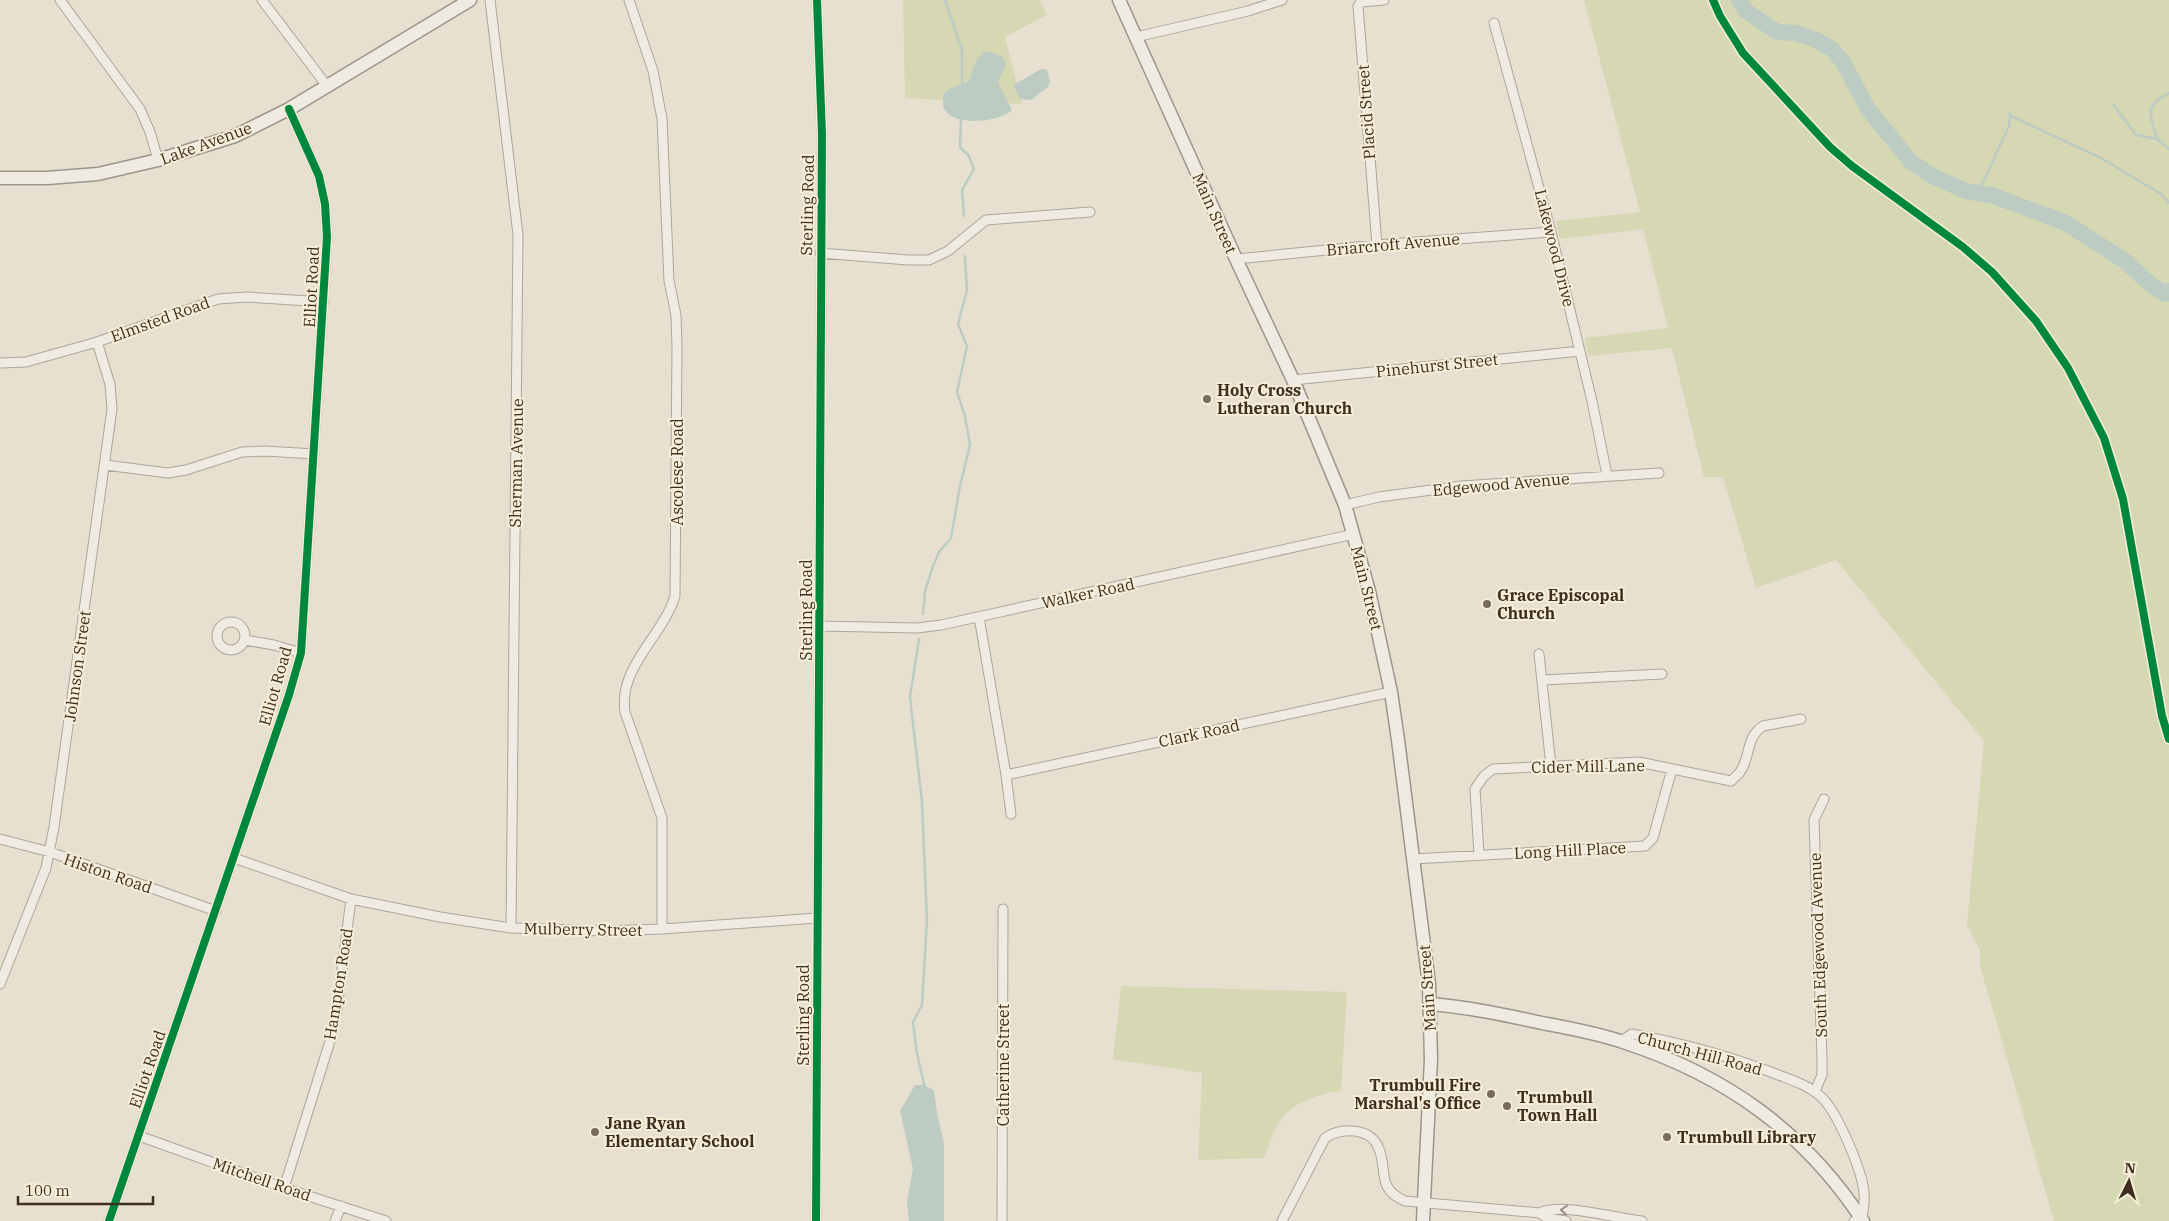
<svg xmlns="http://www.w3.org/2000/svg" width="2169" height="1221" viewBox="0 0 2169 1221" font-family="'IBM Plex Serif',serif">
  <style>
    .green { fill: #d6d7b3 }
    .water { fill: #bcccc2 }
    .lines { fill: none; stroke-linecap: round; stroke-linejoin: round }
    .stream { stroke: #bcccc2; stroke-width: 2.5 }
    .river { stroke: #bcccc2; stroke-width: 16 }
    .street-casing { stroke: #ada599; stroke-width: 11 }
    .secondary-casing { stroke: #9c958a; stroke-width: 15 }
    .street { stroke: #efebe3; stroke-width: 9 }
    .secondary { stroke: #efebe3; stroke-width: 12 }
    .cycleway-casing { stroke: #f7eed8; stroke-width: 11 }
    .cycleway { stroke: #00873e; stroke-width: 8 }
    .oneway { stroke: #968c82 }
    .poi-dot { fill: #786c5e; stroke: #f7eed8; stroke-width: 2 }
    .labels { text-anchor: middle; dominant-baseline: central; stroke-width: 4; stroke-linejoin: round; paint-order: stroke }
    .street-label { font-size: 16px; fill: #3d2e20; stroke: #f7eed8 }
    .poi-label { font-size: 16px; font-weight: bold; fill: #3d2e20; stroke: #f7eed8; text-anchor: start }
  </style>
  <rect width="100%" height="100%" fill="#e7e0d1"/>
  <path class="green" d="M903,0H1040L1047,15L1005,37L1022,104L905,98Z
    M1584,0H2169V1221H2054L1980,966V951L1967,925L1984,741L1836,560L1756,588L1723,477H1704L1672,348L1588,356L1585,338L1668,328L1643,229L1560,239L1556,221L1640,212Z
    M1121,986L1347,992L1341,1091C1321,1093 1297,1101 1284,1116C1274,1127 1269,1145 1264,1158L1198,1160L1202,1073L1113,1059Z"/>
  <path class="water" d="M984,52C993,52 1008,55 1005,67C1003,73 999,77 998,83L1012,110C999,122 956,127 945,110C942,106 943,99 943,94L949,89L969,81L977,59Z
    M1041,69L1047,70L1050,81L1048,87L1031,100L1020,99L1014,87L1015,84Z
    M915,1085H924L934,1090L937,1113L944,1144V1221H909L907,1201L913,1169L900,1111Z"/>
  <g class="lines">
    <path class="stream" d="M945,0L962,50V88
      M2113,104L2136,135L2157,139L2169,149
      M961,116L960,147L969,156L974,169L962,190L964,216
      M2011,116L2101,158L2161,194L2169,203
      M2157,138C2150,116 2144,105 2169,93
      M1978,193L2009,126L2010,112
      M923,614L925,591L933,566L939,552L951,538L960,486L970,445L965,416L957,392L967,346L958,324L967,290L965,256
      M919,639L910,697L922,802L927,920L922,1005L913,1022L917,1054L925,1088"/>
    <path class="river" d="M1739,0L1746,11L1777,32L1795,33L1814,39L1832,49L1843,62L1868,109L1911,162L1936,178L1966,191L1994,196L2066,223L2125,261L2150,284L2165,294L2169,291"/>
    <g class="street-casing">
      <path id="street" d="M60,0L140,109L150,132L158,160
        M262,0L327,86
        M490,0L518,235L511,928
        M629,0L653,71L662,119L669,281L676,315L677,346L675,596C663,636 618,667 625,712L662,818V929
        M1494,23L1551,232L1592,401L1607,475
        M1136,37L1248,11L1282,0
        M1377,245L1358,6L1361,2L1384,0
        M820,253L908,260H929L948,251L986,220L1090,212
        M1236,259L1377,245L1551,232
        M0,363L26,362L97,342L218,299L247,297L324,302
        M1293,380L1580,351
        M105,465L168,473L186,470L242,452L265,451L314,454
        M1345,505L1379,497L1461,486L1659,473
        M979,617L1006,775L1011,814
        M217 636a14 14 0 1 1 28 0a14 14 0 1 1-28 0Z
        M820,626L917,628L941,625L1354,534
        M245,640L274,645L301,653
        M1539,654L1551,766
        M1543,680L1662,674
        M1006,775L1391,692
        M0,839L50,852L216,911
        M1479,855L1475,789L1484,776L1493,769L1639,762L1731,781C1734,778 1738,775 1740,772C1751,757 1745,738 1763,726L1801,719
        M234,858L351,899L440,917L511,928L604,931L662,929L817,918
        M1413,859L1645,846L1653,838L1672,769
        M0,984L46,868L54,827L112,409L110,384L97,342
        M1621,1041L1632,1034C1681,1043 1729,1056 1776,1074C1791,1080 1808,1085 1820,1096C1837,1110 1862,1170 1864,1193C1865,1201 1863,1211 1862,1219L1854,1221
        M1815,1091L1822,1075V1059L1814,820L1824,799
        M139,1136L284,1188L386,1221
        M284,1188L331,1038L337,1009L351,899
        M1540,1213L1547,1218L1566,1221
        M109,1221L289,695L301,653L327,237L325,204L319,176L289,109
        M335,1221L341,1206
        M816,1221L822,135L817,0
        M1002,1221L1003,909
        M1282,1221L1325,1138C1341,1127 1371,1127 1379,1149C1388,1172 1376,1188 1405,1201L1540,1213C1561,1202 1618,1219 1642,1221"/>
    </g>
    <g class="secondary-casing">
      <path id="secondary" d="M1119,0L1236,259L1293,380L1345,505L1369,591L1391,692L1398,740L1429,984L1431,1059L1423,1221
        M0,178H47L98,174L158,160L235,136L289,109L470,0
        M1430,1004C1468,1007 1505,1015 1542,1023C1569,1028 1597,1033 1623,1042C1725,1075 1804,1131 1863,1221"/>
    </g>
    <use href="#street" class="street"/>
    <use href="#secondary" class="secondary"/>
    <g class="cycleway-casing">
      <path id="cycleway" d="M1713,0L1720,16L1743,53L1830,147L1852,166L1963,247L1992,272L2036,321L2068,368L2104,438L2123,499L2162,716L2169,739
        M109,1221L289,695L301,653L327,237L325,204L319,176L289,109
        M816,1221L822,135L817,0"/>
    </g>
    <use href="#cycleway" class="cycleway"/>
  </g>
  <defs><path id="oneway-chevron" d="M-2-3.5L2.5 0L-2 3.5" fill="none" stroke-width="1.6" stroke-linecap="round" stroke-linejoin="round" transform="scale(1.25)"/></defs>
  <use class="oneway" href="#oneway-chevron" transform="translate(1564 1210) rotate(-175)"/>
  <g class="poi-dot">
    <circle cx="1207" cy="399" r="5"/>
    <circle cx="1487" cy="604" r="5"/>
    <circle cx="1491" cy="1094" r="5"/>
    <circle cx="1507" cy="1106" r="5"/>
    <circle cx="595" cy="1132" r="5"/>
    <circle cx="1667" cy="1137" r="5"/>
  </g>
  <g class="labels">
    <g class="street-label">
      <text transform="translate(1366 112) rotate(-94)">Placid Street</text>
      <text transform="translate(206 143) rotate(-20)">Lake Avenue</text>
      <text transform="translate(807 205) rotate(-89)">Sterling Road</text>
      <text transform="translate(1215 213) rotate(66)">Main Street</text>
      <text transform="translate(1393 244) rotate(-5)">Briarcroft Avenue</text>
      <text transform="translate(1555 248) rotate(76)">Lakewood Drive</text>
      <text transform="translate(311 287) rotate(-87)">Elliot Road</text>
      <text transform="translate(160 319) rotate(-20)">Elmsted Road</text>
      <text transform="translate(1437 365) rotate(-6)">Pinehurst Street</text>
      <text transform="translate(516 463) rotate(-89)">Sherman Avenue</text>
      <text transform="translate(677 472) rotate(-90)">Ascolese Road</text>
      <text transform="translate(1501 484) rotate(-5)">Edgewood Avenue</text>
      <text transform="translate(1367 588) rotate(76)">Main Street</text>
      <text transform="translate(1088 593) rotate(-12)">Walker Road</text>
      <text transform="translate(806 610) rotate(-90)">Sterling Road</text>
      <text transform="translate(77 666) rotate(-82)">Johnson Street</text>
      <text transform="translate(275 686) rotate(-74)">Elliot Road</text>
      <text transform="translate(1199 733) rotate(-12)">Clark Road</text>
      <text transform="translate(1588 766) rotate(-1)">Cider Mill Lane</text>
      <text transform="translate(1570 850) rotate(-3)">Long Hill Place</text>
      <text transform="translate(108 873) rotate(19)">Histon Road</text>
      <text transform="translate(583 929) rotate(1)">Mulberry Street</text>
      <text transform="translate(1818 945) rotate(-92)">South Edgewood Avenue</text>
      <text transform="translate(338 984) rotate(-81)">Hampton Road</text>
      <text transform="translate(1427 988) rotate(-94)">Main Street</text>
      <text transform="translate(803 1015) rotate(-90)">Sterling Road</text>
      <text transform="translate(1700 1053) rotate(15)">Church Hill Road</text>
      <text transform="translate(1003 1065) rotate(-90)">Catherine Street</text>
      <text transform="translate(147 1069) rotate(-71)">Elliot Road</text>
      <text transform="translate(262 1179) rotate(19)">Mitchell Road</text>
    </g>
    <g class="poi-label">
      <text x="1217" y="390">Holy Cross<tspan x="1217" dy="18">Lutheran Church</tspan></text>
      <text x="1497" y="595">Grace Episcopal<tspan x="1497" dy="18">Church</tspan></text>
      <text x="1481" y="1085" text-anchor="end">Trumbull Fire<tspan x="1481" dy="18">Marshal's Office</tspan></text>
      <text x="1517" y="1097">Trumbull<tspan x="1517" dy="18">Town Hall</tspan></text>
      <text x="605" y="1123">Jane Ryan<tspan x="605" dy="18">Elementary School</tspan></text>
      <text x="1677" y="1137">Trumbull Library</text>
    </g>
  </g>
  <g transform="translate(2129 1181) rotate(5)" stroke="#f7eed8" stroke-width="4" paint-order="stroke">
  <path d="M0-4L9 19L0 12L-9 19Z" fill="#3d2e20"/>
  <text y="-8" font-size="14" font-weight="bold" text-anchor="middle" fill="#3d2e20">N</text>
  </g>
  <path d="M18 1196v8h135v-8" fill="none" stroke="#3d2e20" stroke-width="2.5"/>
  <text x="25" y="1196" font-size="15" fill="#3d2e20" stroke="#f7eed8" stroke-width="4" paint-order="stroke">100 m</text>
</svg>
